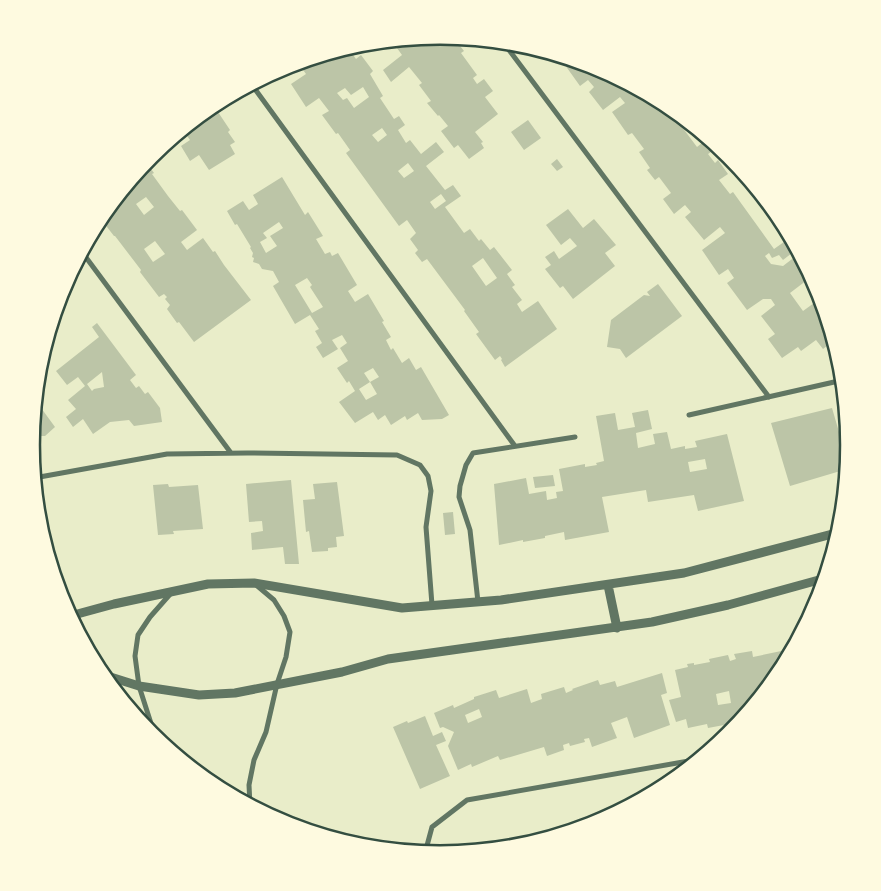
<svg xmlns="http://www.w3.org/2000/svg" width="881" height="891" viewBox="0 0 881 891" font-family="'IBM Plex Serif',serif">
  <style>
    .building { fill: #bcc5a7; fill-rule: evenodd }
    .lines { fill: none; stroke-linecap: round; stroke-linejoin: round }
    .minor { stroke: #617663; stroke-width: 5 }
    .tertiary { stroke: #617663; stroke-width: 9 }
    .rim { fill: none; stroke: #344e41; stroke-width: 2.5 }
  </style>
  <rect width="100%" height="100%" fill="#e9edc9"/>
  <path class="building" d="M441,36L462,38L457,42L464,51L461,53L477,75L473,78L477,84L484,79L493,91L485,97L498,114L475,132L483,142L481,143L484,148L469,159L458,145L454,148L441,131L448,126L439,115L438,116L427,103L431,101L419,85L422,83L409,67L391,82L383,70L402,55L392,41Z
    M348,48L356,59L361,55L373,71L370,74L383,96L380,98L394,119L399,116L405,125L398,130L406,143L410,140L421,154L436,142L444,152L426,166L445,190L453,185L461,196L445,207L464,233L470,229L479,241L481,239L490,250L494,247L512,270L507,274L515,285L512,287L522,300L517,304L522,312L538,301L557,329L505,367L501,360L502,359L500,356L495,360L476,334L479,332L464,311L465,310L427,259L422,262L415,253L418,250L410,239L416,233L407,220L399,226L346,153L350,150L338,133L336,134L322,115L329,111L319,98L306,107L291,84L306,74L298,63L315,58L319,64L326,59L324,55ZM363,87L369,97L354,108L347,98L343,100L337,93L345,88L351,95ZM382,128L387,135L378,142L372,135ZM408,163L414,171L404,178L398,171ZM441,194L446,201L435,209L430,202ZM483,258L497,278L486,286L472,266Z
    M568,59L597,68L643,92L653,106L660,101L668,105L677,112L673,115L697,147L707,139L715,149L708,154L715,163L718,160L728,174L719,180L730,194L733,192L774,249L791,237L795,245L789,250L792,253L783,260L779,255L772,258L769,253L765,256L771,264L783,266L796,256L811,277L790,293L803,311L821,298L834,340L823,349L816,340L801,351L798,347L782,358L768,339L775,334L761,316L775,305L771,299H763L747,310L727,283L734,278L728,269L719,275L702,250L725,233L720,227L704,240L685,217L691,212L685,205L674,214L663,199L671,193L659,177L655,180L647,170L650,168L639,152L644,149L632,133L628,135L612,112L625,103L620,97L603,110L589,92L594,87L588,80L580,86L565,65L570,61Z
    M213,106L217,112H218L230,130L228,132L235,142L230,145L235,154L209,170L199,155L190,161L181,146L190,140L185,133L181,135L180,133Z
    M528,120L541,138L524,150L511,132Z
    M557,159L563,167L557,171L551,164Z
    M146,162L154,173L152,174L168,196L180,211L182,210L197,230L181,242L187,250L203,238L213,252L215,251L224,265L251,300L194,342L179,322L177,323L167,309L170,305L165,299L167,297L164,294L159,297L140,272L141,270L115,236H114L100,218ZM146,197L154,207L144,215L136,204ZM155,241L165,254L153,262L144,249Z
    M282,177L305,215L308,212L323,236L316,239L325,254L330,252L332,256L338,253L357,285L348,291L355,302L368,294L384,321L382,322L391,337L386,340L391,350L393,348L402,363L409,358L416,370L421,367L449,415L442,419L422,420L418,413L407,420L405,416L391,425L385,415L378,420L373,412L355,423L339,402L355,391L349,381L347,383L337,368L348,361L340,348L347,343L342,335L332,340L338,349L323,358L316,347L322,343L315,331L319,329L310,315L295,324L273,286L279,282L273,271L262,269L259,264L253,262L254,258L252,257L253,253L250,248L251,247L237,224L235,225L227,211L243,201L249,210L258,204L253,195ZM279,222L283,228L270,236L277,246L266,253L260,242L267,238L263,233ZM307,278L312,285L310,287L323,307L312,313L295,285ZM373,368L379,377L370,382L377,394L366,400L359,389L370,382L364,373Z
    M568,209L583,228L594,219L616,245L605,253L615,266L573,299L563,286L560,288L545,269L551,265L545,257L554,251L559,259L577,246L570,238L561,245L546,225Z
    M658,284L682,316L626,358L620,349L607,347L611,320L644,295L650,296L647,292Z
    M97,323L136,375L130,380L136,388L139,386L145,394L148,392L160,408L162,422L134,426L129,420L110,422L93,434L83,419L73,427L66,417L76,409L68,400L85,386L78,377L67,385L56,371L99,337L92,327ZM102,372L104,387L94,389L92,391L87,384Z
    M36,401L55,427L45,436H36L33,431Z
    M832,408L848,463L847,469L790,486L771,423Z
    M648,410L652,429L636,433L638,448L655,444L653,434L667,432L671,449L685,446V449L697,447L695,441L727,434L744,501L698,511L694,495L648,502L646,490L602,497L609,532L565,540L564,532L545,536V538L523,542V540L499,545L494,484L526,478L529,494L546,491L547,500L557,498L556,492L563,491L559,469L585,464V467L597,465L596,463L604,461L596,416L615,413L618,430L635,427L632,413ZM705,459L707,469L690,472L688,462Z
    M553,475L555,486L535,488L533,477Z
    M291,480L299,564H285L283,547L252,550L251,533L263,531L262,521L249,522L246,484Z
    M337,482L344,536L336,537L337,547L328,548V551L312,552L309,531L306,532L303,500L315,499L313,484Z
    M168,484L169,487L198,485L203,529L173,531L174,534L158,535L153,485Z
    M453,512L455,534L445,535L443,513Z
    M786,650L788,659L781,673L740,722L708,728L707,724L688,728L686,719L676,722L669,700L681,697L675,670L688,667L687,664L694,663V665L710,662L709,659L728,655L730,661L736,659L734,654L752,651L753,657ZM729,691L731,703L718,705L716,694Z
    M662,673L667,693L661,695L670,725L634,738L627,717L611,723L617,738L592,747L589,738L584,739L585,742L570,746L569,743L563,745L564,750L547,756L544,747L500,760L498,756L472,767L471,764L458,770L448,746L454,732L443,727L440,728L434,713L453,705L454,708L474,699V697L496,690L499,698L527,689L531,703L542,699L541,694L564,687L566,693L573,690L572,689L598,680L600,685L615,681L617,687ZM479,709L482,717L468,723L465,715Z
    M425,716L433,736L442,732L446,741L436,745L450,776L420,789L393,727L407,721L408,723Z"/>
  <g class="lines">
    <path class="minor" d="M503,42L769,397
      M252,85L515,446
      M82,252L231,453
      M689,415L843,380
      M34,478L167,454L247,453L397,455L420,465L428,476L431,491L426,527L432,605
      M478,602L470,530L459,497L460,486L466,465L473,453L575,437
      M156,739L139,686L135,656L138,635L150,617L172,592
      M250,805L249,785L254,760L266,732L277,684L286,657L290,632L284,616L274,600L255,584
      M425,853L432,827L467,800L700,759"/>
    <path class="tertiary" d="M608,585L617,628
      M70,616L114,604L208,584L254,583L402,608L501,600L684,573L840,532
      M101,674L139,686L199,695L235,693L342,672L388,659L652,622L728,605L826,578"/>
  </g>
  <path d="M0 0H881V891H0ZM40 445a400 400 0 1 1 800 0a400 400 0 1 1-800 0Z" fill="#fefae0" fill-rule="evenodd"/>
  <path class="rim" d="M40 445a400 400 0 1 1 800 0a400 400 0 1 1-800 0Z"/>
</svg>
